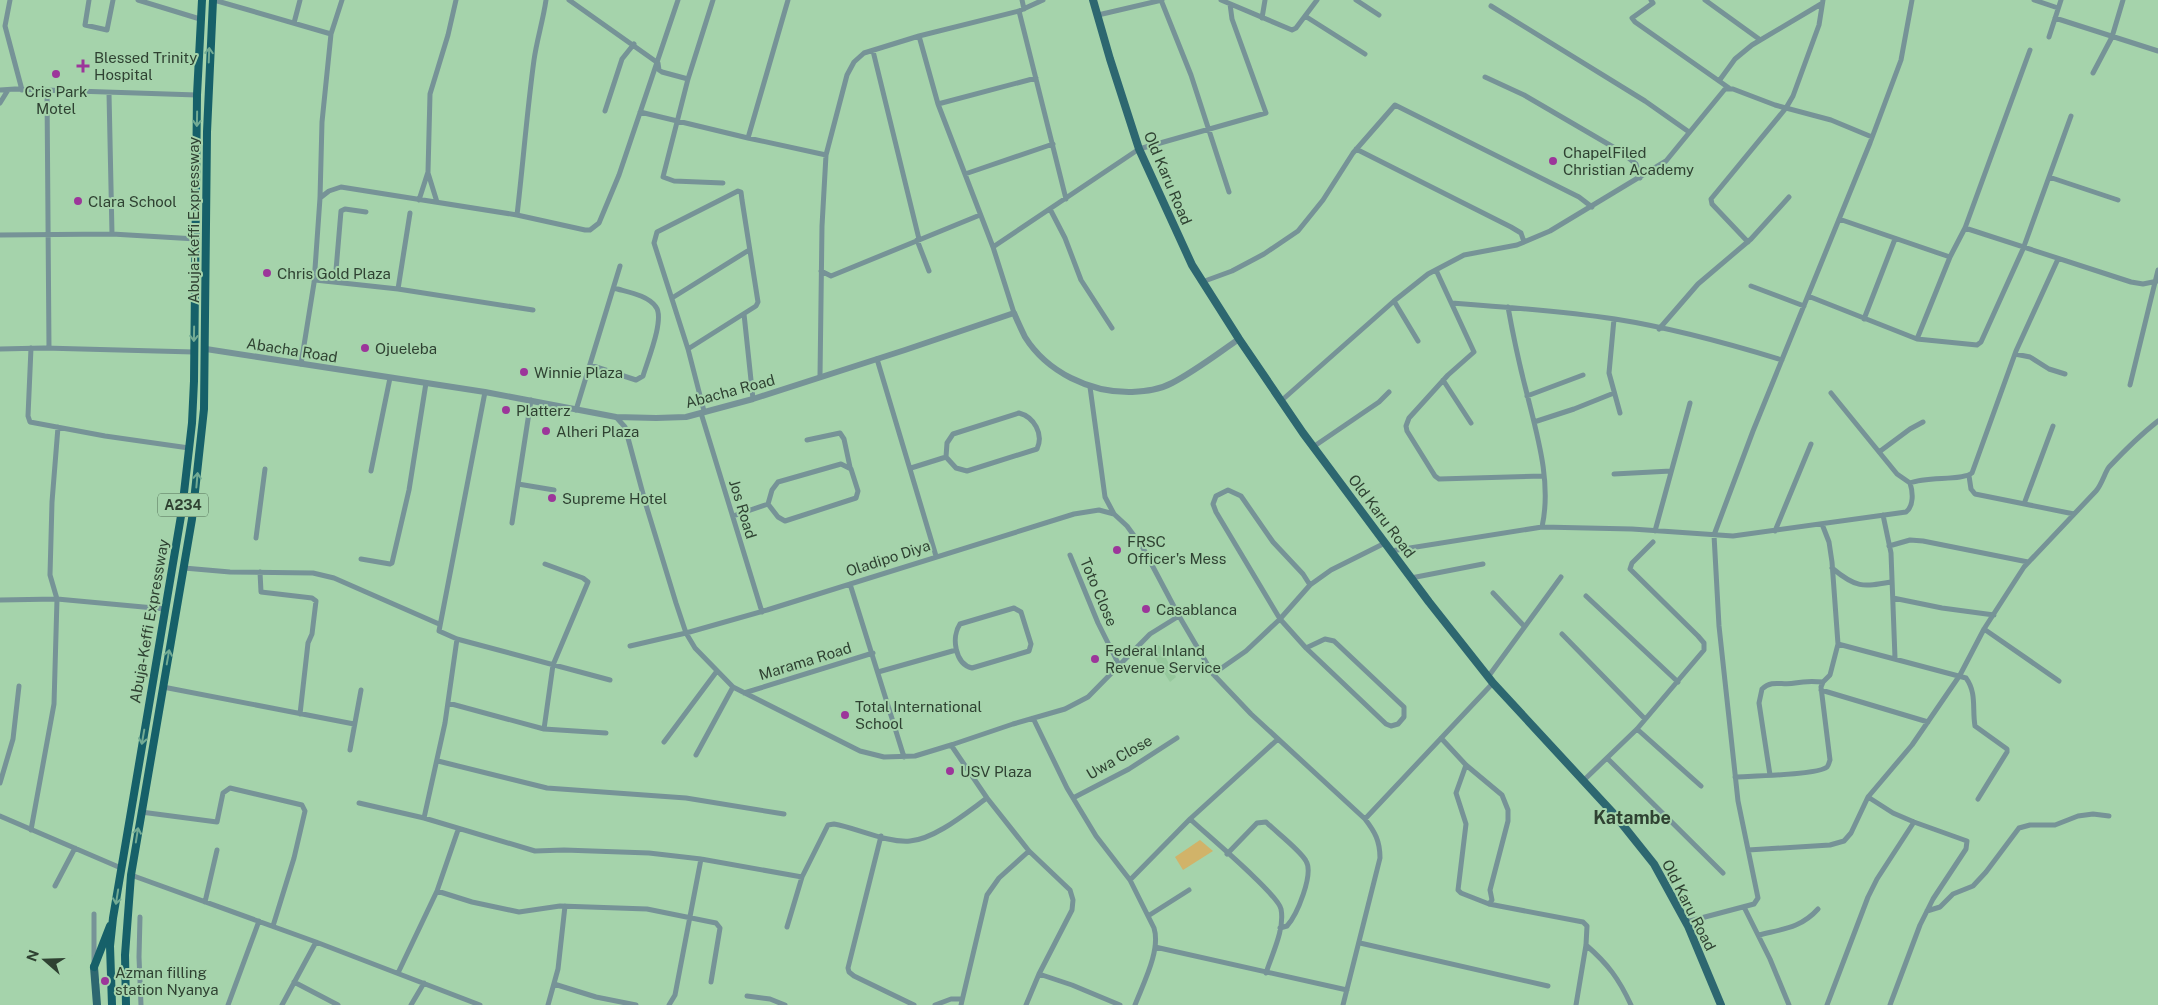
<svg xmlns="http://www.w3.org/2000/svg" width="2158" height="1005" viewBox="0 0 2158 1005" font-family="'Public Sans',sans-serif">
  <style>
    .built { fill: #96c99d }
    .green { fill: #d1b369 }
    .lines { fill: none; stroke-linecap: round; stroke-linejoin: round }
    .minor { stroke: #769397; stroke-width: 5 }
    .tertiary { stroke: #769397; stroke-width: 6 }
    .primary { stroke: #2d6770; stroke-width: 8 }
    .trunk { stroke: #166069; stroke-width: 8 }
    .oneway { stroke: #73ab94 }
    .poi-dot { fill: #9c369a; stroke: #a5d3ab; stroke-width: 2 }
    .labels { text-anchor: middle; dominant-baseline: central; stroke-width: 4; stroke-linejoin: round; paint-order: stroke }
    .shield { fill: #a5d3ab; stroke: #526e56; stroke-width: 1 }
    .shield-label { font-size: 14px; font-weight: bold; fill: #2f4232 }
    .poi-label { font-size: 15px; fill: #2f4232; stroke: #a5d3ab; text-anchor: start }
    .street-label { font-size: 15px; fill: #2f4232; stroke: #a5d3ab }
    .quarter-label { font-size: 18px; font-weight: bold; fill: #2f4232; stroke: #a5d3ab }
  </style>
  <rect width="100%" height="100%" fill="#a5d3ab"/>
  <path class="built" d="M1159,645L1176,677L1170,682L1150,651Z"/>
  <path class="green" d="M1200,840L1213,851L1183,870L1175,857Z"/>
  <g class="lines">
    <path class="minor" d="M10,0L5,26L22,90
      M89,0L85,25L107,30L113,0
      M138,0L200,19
      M214,0L331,34
      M569,0L658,63L659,70L662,72L688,79
      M713,0L688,79L663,177L674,181L723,183
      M1022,0L1024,9
      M1161,0L1191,75L1229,192
      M1221,0L1292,30L1296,28L1317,0
      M1356,0L1379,15
      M1651,0L1653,3L1632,18L1635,22L1729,88
      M1705,0L1759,39
      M2034,0L2058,8
      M1491,6L1645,101L1689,132
      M1019,11L1066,199
      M1098,15L1162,0
      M1305,16L1365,54
      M1262,18L1265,0
      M2055,18L2158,51
      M294,23L300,0
      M919,36L938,104L993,247L1014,313
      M2049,37L2061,0
      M873,51L919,239
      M2093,73L2112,37L2123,0
      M1485,77L1524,95L1620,151L1636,164L1640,178
      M1719,81L1735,59L1752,45L1821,4
      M0,90L15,89L197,95
      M47,91L49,348
      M109,93L112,234
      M0,103L8,90
      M938,104L1036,78
      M605,111L622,59L634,44
      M640,112L748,138L826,155
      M748,138L788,0
      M1356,149L1511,227L1521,233L1524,242
      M428,173L437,202
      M965,174L1053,144
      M2049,177L2118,200
      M320,198L329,191L341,187L517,215L585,230H590L599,223L619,175L678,0
      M419,200L428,172L430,94L448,35L456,0
      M1050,209L1065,238L1081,280L1112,328
      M517,215C523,164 527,111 534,60C537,39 543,21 546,0
      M1839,219L1950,257L1965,228L2030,50
      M1965,228L2131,282L2143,284L2158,281
      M0,235L112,234L196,239
      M917,240L929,271
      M1748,242L1712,204L1711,199L1786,108L1793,96L1819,25L1823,0
      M993,247L1139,149L1266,113L1232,19L1230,4
      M1436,270L1474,352L1448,375L1409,418L1406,426L1407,431L1435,476L1439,479L1543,476
      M821,271L831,276L980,215
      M315,280L398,289L533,310
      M335,282L341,211L345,209L366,212
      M1202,282L1232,271L1264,254L1298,231L1323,200L1353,153L1395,105L1579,197L1592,207
      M1751,286L1804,306
      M398,289L410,213
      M1808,296L1917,339L1950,257
      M672,298L749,250
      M1394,301L1418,341
      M1452,303C1506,307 1561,311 1615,319C1672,328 1727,343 1782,360
      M1508,307C1513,335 1519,363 1526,390C1537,435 1552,482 1542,527
      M744,314L753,399
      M1614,319L1609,373L1620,413
      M1864,319L1895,239
      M1659,329L1698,284L1751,239L1789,197
      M1917,339L1977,345L1981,342L2023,249L2071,116
      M31,348L28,416L30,422L105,436L189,448
      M0,349L44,348L194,352
      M688,349L756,306L758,302L742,200L741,192L738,191L657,232L654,243L688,349L704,411
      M2015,354L2030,357L2049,369L2065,374
      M877,359L936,556
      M301,364L314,283L320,198L322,122L331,34L342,0
      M590,365L636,380L643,376C647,362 665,319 656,307C648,295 627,292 614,288
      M820,377L822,226L826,155L847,75L854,62L864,53L919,36L1019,11L1043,0
      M1443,380L1471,423
      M2130,385L2158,270
      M1090,387L1105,497L1114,514L1127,526L1143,548L1179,616L1213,674L1251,714L1365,819C1375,832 1380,841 1380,858L1343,1005
      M485,392L439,631L457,639L610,680
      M1527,396L1583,375
      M1281,401L1394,301L1428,274L1464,255L1517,245L1550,231L1666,161L1725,89H1733L1775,105L1831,120L1872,137
      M576,410L620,266
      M701,413L762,612
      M1019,413C1034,417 1044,434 1037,449L967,471L956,468L946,457L947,443L953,434Z
      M616,417L625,427L646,505L676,603L686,633L695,648L733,687L860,751L884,757L915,756L951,745L1013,724L1065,709L1088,697L1150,634L1179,616
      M1534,422L1574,409L1614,393
      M807,440L840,433L844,439L850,467
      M1313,447L1379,402L1389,392
      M1879,452L1910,429L1923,422
      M841,464L851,469L858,491L856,498L785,521L778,517L768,504L772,490L778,482Z
      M911,468L946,457
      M371,471L390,378
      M1614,474L1671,471
      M1969,476L1971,489L1975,494L2074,514
      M1910,483C1926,476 1963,481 1972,473L2016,351L2058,259
      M518,484L554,490
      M2024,504L2053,426
      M1883,515L1891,553L1895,658
      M733,516L768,504
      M512,523L531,400
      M1655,531L1690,403
      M1775,531L1811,444
      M256,538L265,469
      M1889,546L1910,540L1923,541L2028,562
      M1391,551L1542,527L1632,529L1733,536L1906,512C1914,506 1913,492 1910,483L1897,474L1831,393
      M1070,555L1098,623L1119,665
      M361,559L390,564L392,563L409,490L426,383
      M184,568L230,572L313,573L334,578L439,624
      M1832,568C1856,588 1862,587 1891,582
      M260,572L261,592L312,598L316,601L312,634L308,643L300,714
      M1411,578L1483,564
      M850,584L904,757
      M1493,593L1524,626
      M1586,596L1678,682
      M1893,598L1942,608L1994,615
      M0,600L57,599L165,609
      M1014,608L1021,612L1031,644L1029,651L972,668C955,664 951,637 960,624Z
      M1984,629L2059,681
      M1562,634L1645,719
      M1838,644L1966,678C1977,693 1972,709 1975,726L2007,749V752L1978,799
      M630,646L686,633L767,610L1074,514L1099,510L1114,514
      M1306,648L1325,639L1334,641L1404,707V717L1398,724L1391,726L1386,724L1306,648L1280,619L1216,512L1213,504L1216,496L1228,490L1241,496L1273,542L1303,574L1310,585
      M878,672L956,650
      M1213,674L1246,651L1280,619L1310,585L1331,570L1385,543
      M1488,677L1561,577
      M163,687L354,724
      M1821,690L1928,722
      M744,693L873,653
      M448,703L544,729L606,733
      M1033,718L1067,788L1096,836L1130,880L1154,928C1161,950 1143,984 1135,1005
      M544,729L553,665L588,582L583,578L545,564
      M1637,729L1701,786
      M1441,738L1466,765L1502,795L1508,810V821L1490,890L1492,900L1489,904
      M664,742L717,671
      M951,745L987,798L1029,851L1070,890L1073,900L1072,910L1039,974L1026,1005
      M350,750L361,690
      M696,755L733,687
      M1607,758L1723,873
      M438,761L547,788L686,798L784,814
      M1466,765L1456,793L1466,824L1458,890L1461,893L1489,904L1583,922L1587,926L1586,945L1576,1005
      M1770,775L1759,703L1762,689C1773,679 1782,686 1795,683C1805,681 1813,681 1823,682
      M1735,777C1751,776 1818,775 1827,767C1829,765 1829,762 1830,760L1821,687L1823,682L1830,675L1838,644L1832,562L1829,542L1822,524
      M1583,781L1637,729L1704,650V643L1698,636L1630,569L1632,563L1653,542
      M0,783L13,739L19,686
      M1868,797L1893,813L1914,822L1967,841L1966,849L1933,899L1920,925L1890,1005
      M1073,798L1129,769L1177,738
      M359,803L424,818L535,851L564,850L649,853L701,859L802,877
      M141,812L217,822L223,793L230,788L302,805L305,811L294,858L273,926
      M0,816L121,868
      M424,818L445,723L457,639
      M1190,819C1206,834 1278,894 1281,909C1285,929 1272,954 1266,973
      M1365,819L1493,683
      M31,830L54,704L57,599L50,575L52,502L58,427
      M881,836L848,968L849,972L854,976L914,1005
      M1748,850L1830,845L1844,841L1851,833L1868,797L1912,745L1960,675L1984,629L2024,567L2096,491C2102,484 2105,472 2109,467C2125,450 2140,435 2158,421
      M1227,854L1257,823L1266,822C1276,832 1300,850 1306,861C1314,874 1297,915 1287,926L1280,928
      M131,875L316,942L480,1005
      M1130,880L1190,819L1278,739
      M55,886L75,848
      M437,891L472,902L519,912L560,906L647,909L716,923L720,928L711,982
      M205,902L217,850
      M1744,907L1770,959L1789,1005
      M1927,911L1940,907L1953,894L1973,886L1986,872L2019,828L2030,825H2055L2078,816L2093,814L2109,816
      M1148,916L1189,890
      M140,917L139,957L141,1005
      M1686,922L1754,904L1758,898L1738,801L1719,626L1714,535L1753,431L1870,143L1901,60L1912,0
      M787,927L802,877L828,825L834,824C857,828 887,843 910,841C935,839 966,813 987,798
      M1759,935C1783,929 1801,928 1818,909
      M1360,943L1548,986
      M1586,945C1608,964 1619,979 1631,1005
      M1155,947L1347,990
      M94,964V914
      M398,973L437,891L458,830
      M1039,974L1072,985L1120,1005
      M294,982L338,1005
      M554,984L596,997L636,1005
      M747,996L770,999L785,1005
      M228,1005L259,921
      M282,1005L316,942
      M411,1005L424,983
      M548,1005L558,969L565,906
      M669,1005L675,995L701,859
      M935,1005L951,999H962
      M961,1005L987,895L999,878L1029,851
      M1827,1005L1868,897L1877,879L1914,822"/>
    <path class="tertiary" d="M206,349L485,392L616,417L656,418L686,417L753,399L905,350L1014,313C1017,320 1021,329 1025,337C1047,372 1090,393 1132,392C1146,391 1159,390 1172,383C1195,371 1217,354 1239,339"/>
    <path class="primary" d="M1093,0L1110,59L1139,149L1192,265L1239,339L1303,433L1429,602L1493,683L1614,814L1654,864L1688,926L1721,1005
      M94,967L97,1005"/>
    <path class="trunk" d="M94,967L110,926
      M112,1005L110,946L113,918L182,510L192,423L194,381L197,95L202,0
      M126,1005L125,955L131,875L192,519L204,409L207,132L213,0"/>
  </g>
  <defs><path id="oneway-shaft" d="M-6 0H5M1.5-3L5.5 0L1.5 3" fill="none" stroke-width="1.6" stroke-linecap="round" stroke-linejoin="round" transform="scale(1.25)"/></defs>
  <g class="oneway">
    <use href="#oneway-shaft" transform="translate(209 55) rotate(-88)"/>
    <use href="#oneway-shaft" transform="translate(197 119) rotate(91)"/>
    <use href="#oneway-shaft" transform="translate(194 334) rotate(91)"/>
    <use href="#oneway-shaft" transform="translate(197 480) rotate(-85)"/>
    <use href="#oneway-shaft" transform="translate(168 657) rotate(-80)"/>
    <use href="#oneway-shaft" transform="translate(143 737) rotate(100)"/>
    <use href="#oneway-shaft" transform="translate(137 835) rotate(-81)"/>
    <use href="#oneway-shaft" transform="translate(117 897) rotate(99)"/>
  </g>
  <g class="poi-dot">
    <path d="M80.5 58.5h5v5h5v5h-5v5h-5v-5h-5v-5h5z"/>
    <circle cx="56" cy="74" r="5"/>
    <circle cx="1553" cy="161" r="5"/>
    <circle cx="78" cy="201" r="5"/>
    <circle cx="267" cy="273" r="5"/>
    <circle cx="365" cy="348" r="5"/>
    <circle cx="524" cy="372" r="5"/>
    <circle cx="506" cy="410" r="5"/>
    <circle cx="546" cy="431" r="5"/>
    <circle cx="552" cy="498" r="5"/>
    <circle cx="1117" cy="550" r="5"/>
    <circle cx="1146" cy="609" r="5"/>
    <circle cx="1095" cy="659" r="5"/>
    <circle cx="845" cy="715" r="5"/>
    <circle cx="950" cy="771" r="5"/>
    <circle cx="105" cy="981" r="5"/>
  </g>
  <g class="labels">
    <rect class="shield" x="158" y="493.5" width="50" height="23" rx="4"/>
    <g class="shield-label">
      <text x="183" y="505">A234</text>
    </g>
    <g class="poi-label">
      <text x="94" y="57">Blessed Trinity<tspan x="94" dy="17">Hospital</tspan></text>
      <text x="56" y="91" text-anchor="middle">Cris Park<tspan x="56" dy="17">Motel</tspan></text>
      <text x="1563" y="152">ChapelFiled<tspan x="1563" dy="17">Christian Academy</tspan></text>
      <text x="88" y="201">Clara School</text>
      <text x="277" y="273">Chris Gold Plaza</text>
      <text x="375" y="348">Ojueleba</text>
      <text x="534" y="372">Winnie Plaza</text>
      <text x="516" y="410">Platterz</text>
      <text x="556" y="431">Alheri Plaza</text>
      <text x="562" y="498">Supreme Hotel</text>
      <text x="1127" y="541">FRSC<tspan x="1127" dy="17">Officer's Mess</tspan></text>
      <text x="1156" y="609">Casablanca</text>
      <text x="1105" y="650">Federal Inland<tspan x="1105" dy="17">Revenue Service</tspan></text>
      <text x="855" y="706">Total International<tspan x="855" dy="17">School</tspan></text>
      <text x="960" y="771">USV Plaza</text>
      <text x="115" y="972">Azman filling<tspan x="115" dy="17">station Nyanya</tspan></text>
    </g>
    <g class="street-label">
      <text transform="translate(1168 178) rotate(67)">Old Karu Road</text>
      <text transform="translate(193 220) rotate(-90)">Abuja-Keffi Expressway</text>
      <text transform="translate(292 350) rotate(9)">Abacha Road</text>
      <text transform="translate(730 391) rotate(-15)">Abacha Road</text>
      <text transform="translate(743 509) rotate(73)">Jos Road</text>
      <text transform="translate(1382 516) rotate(53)">Old Karu Road</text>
      <text transform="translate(888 558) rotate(-18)">Oladipo Diya</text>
      <text transform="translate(1099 592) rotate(67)">Toto Close</text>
      <text transform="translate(149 621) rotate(-80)">Abuja-Keffi Expressway</text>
      <text transform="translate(805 661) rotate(-17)">Marama Road</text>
      <text transform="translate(1119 757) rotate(-30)">Uwa Close</text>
      <text transform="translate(1689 905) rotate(63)">Old Karu Road</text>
    </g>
    <g class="quarter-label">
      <text x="1632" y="817">Katambe</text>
    </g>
  </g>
  <g transform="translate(45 960) rotate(290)" stroke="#a5d3ab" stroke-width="4" paint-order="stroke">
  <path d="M0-4L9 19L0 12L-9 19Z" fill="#2f4232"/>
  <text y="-8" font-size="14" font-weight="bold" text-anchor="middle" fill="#2f4232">N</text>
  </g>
</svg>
